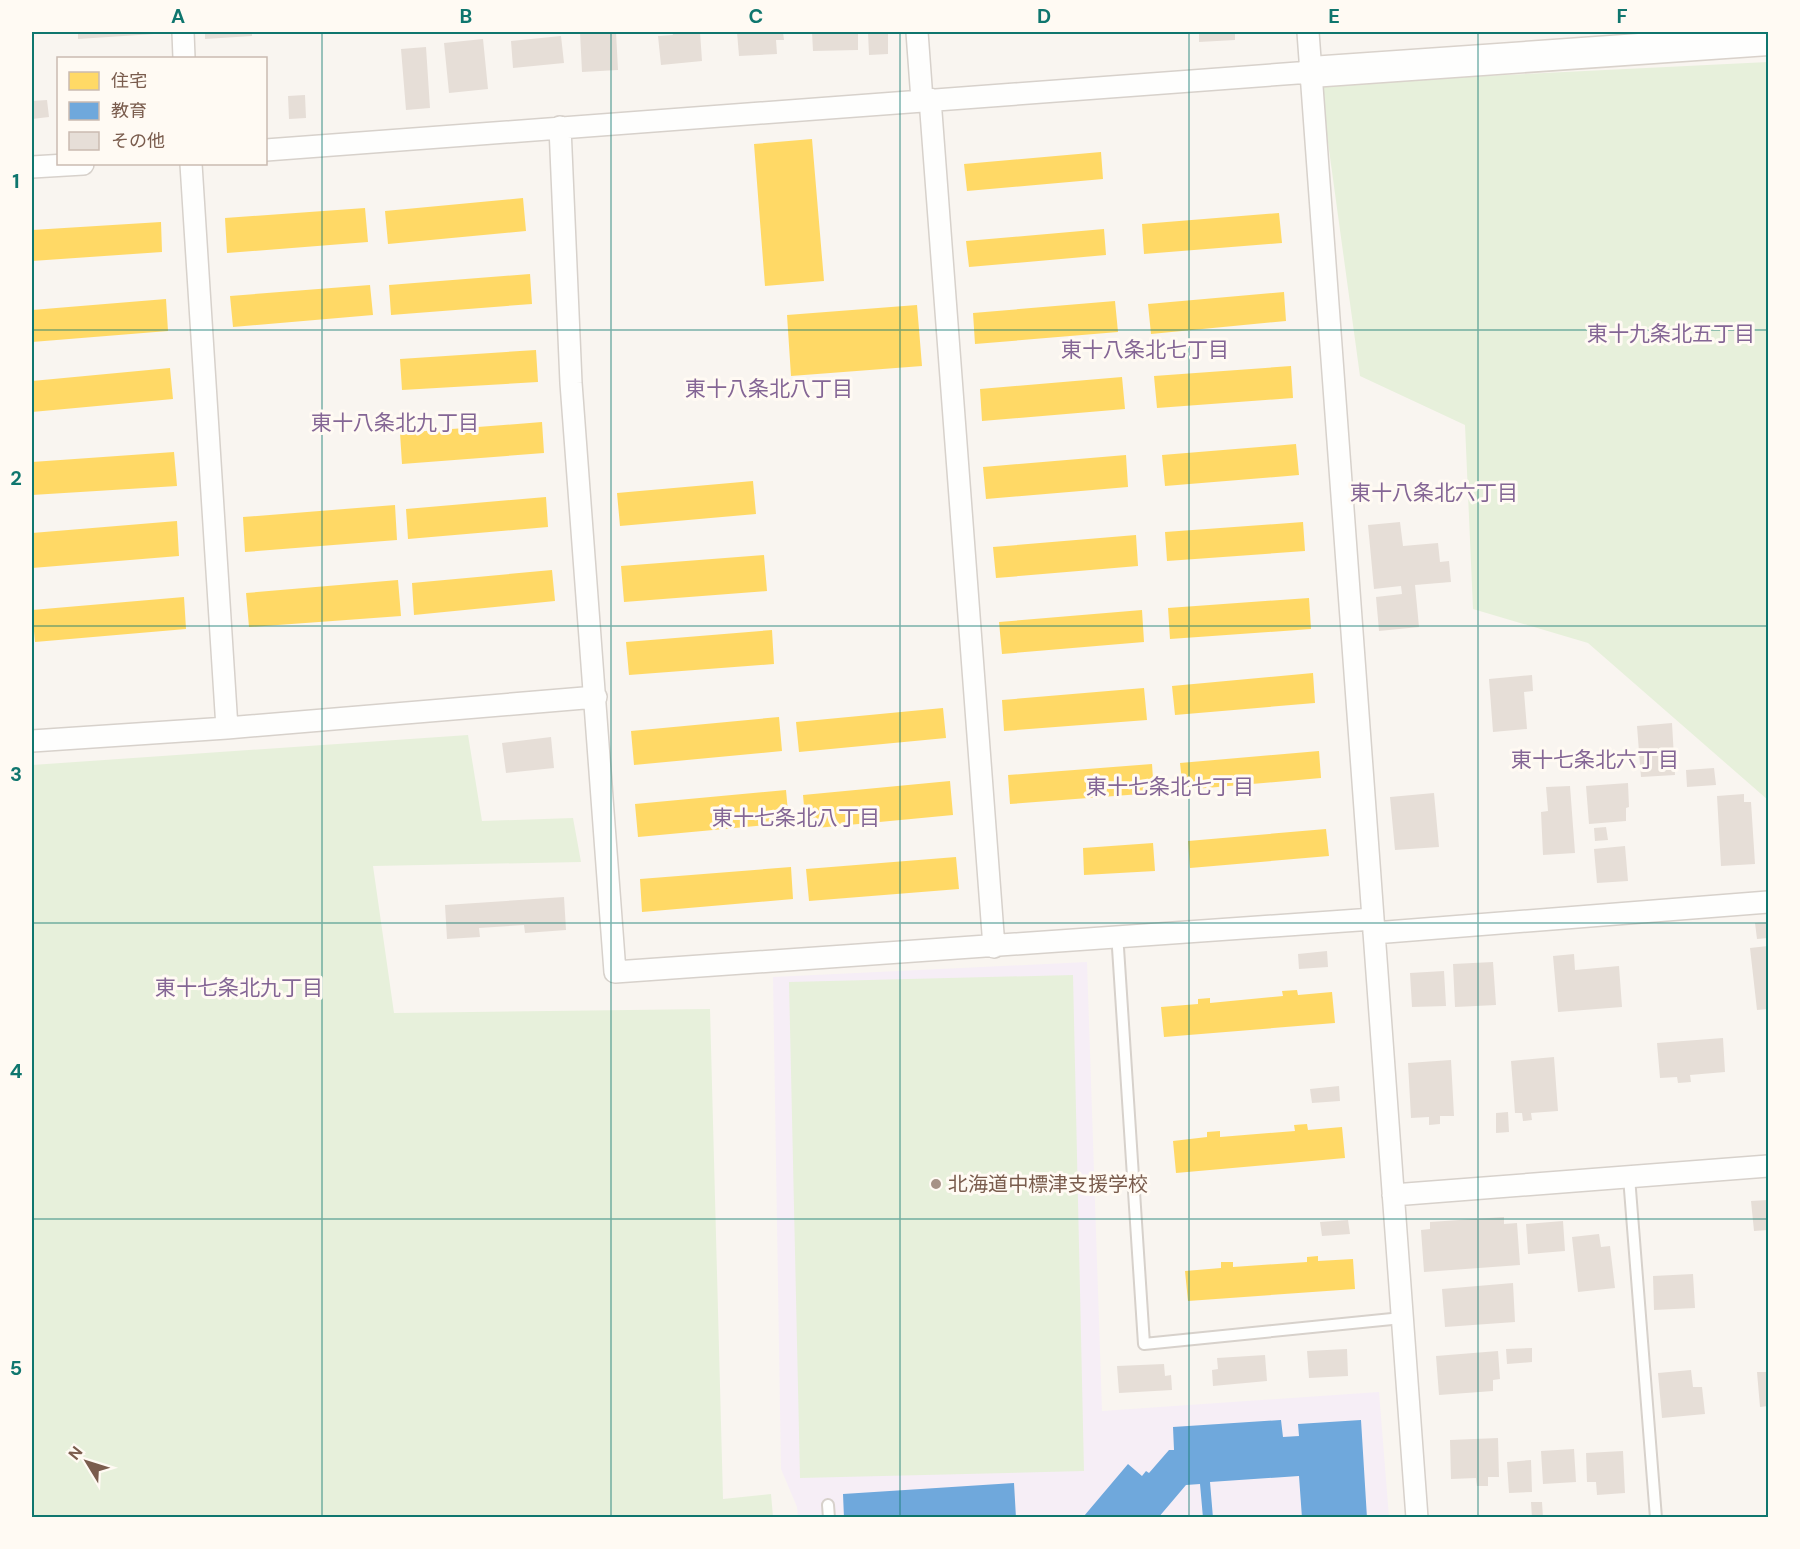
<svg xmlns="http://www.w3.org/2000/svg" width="1800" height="1549" viewBox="0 0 1800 1549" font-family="'DM Sans','Noto Sans JP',sans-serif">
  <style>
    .education { fill: #f6eef6 }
    .green { fill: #e7f0db }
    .homes { fill: #ffd966 }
    .schools { fill: #6fa8dc }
    .building { fill: #e6ded7 }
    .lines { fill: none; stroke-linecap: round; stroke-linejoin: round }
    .lane-casing { stroke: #d7d1cb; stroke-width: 14 }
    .street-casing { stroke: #d7d1cb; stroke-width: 24 }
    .secondary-casing { stroke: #d9d2cb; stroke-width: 33 }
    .lane { stroke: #fefefd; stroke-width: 10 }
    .street { stroke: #fefefd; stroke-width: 21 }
    .secondary { stroke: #fefefd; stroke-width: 30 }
    .grid { fill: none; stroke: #0f766e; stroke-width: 1.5; stroke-opacity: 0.55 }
    .poi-dot { fill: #a69286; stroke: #fffaf3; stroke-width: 2 }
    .labels { text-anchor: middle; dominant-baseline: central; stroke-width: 6; stroke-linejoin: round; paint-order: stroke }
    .poi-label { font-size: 20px; fill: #7a5c4d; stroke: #fffaf3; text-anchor: start }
    .neighbourhood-label { font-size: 21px; fill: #846695; stroke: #fffaf3 }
    .neatline { fill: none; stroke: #0f766e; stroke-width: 2 }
    .grid-label { font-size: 20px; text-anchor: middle; font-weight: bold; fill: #0f766e }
  </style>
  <rect width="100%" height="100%" fill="#f9f5f0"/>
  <path class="education" d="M1087,962L1102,1411L1379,1392L1389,1517H798L797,1507L781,1469L773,977Z"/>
  <path class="green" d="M1768,62V800L1588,643L1473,609L1465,425L1360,376L1320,84Z
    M468,735L482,821L573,818L581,862L373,866L394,1013L710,1009L723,1499L771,1494L773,1517H32V765Z
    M1073,975L1084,1471L800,1478L789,982Z"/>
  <path class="homes" d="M812,139L824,281L765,286L754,144Z
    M1101,152L1103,179L967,191L964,164Z
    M523,198L526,231L388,244L385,211Z
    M365,208L368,242L227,253L225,218Z
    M1279,213L1282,243L1144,254L1142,224Z
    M161,222L162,252L32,261V230Z
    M1104,229L1106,255L969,267L966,241Z
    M530,274L532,304L391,315L389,285Z
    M370,285L373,315L233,327L230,296Z
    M1284,292L1286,321L1151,334L1148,304Z
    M166,299L168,331L32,342V310Z
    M1115,301L1118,332L975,344L973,313Z
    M917,305L922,366L791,376L787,315Z
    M536,350L538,382L402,390L400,359Z
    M1291,366L1293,398L1157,408L1154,376Z
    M170,368L173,399L32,412V381Z
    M1122,377L1125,409L982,421L980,389Z
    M542,422L544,453L402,464L400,433Z
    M1296,444L1299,475L1165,486L1162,455Z
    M174,452L177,486L32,495V462Z
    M1126,455L1128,487L986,499L983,467Z
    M753,481L756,514L620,526L617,493Z
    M546,497L548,527L408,539L406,509Z
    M395,505L397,540L245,552L243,517Z
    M177,521L179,556L32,568V533Z
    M1303,522L1305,551L1167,561L1165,532Z
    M1136,535L1138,566L996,578L993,547Z
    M764,555L767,591L624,602L621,566Z
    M552,570L555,601L414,615L412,583Z
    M398,580L401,616L249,627L246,593Z
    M184,597L186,629L35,642L32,610Z
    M1309,598L1311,629L1170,639L1168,608Z
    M1142,610L1144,642L1002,654L999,622Z
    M772,630L774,664L629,675L626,642Z
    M1313,673L1315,703L1175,715L1172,686Z
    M1144,688L1147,720L1004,731L1002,700Z
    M943,708L946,738L799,752L796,722Z
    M779,717L782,751L634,765L631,731Z
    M1319,751L1321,778L1183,790L1180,763Z
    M1152,764L1154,793L1010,804L1008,775Z
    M950,781L953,815L806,829L803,795Z
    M786,790L789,823L638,837L635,804Z
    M1326,829L1329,856L1190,868L1188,841Z
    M1153,843L1155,871L1084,875L1083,848Z
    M956,857L959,889L809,901L806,869Z
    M791,867L793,899L642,912L640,879Z
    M1297,990L1298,995L1332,992L1335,1023L1164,1037L1161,1007L1198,1004V999L1210,998V1003L1283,996L1282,991Z
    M1307,1124L1308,1130L1342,1127L1345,1158L1176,1173L1173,1141L1207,1137V1132L1220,1131V1137L1295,1131L1294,1125Z
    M1318,1256V1261L1353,1259L1355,1289L1188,1301L1185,1271L1221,1268V1262H1233V1267L1307,1262V1257Z"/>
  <path class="schools" d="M1281,1420L1283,1437L1299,1436L1298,1424L1361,1420L1367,1518H1302L1299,1476L1210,1482L1213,1518H1203L1200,1484L1186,1485L1158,1518L1084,1516L1128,1464L1142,1476L1146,1471L1149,1473L1169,1450H1174L1173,1427Z
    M1014,1483L1016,1518H844L843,1494Z"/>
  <path class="building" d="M78,32H154V34L78,39Z
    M205,32H252V36L205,39Z
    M580,32H616L618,70L582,72Z
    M672,32H700L702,61L661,65L658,36L673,35Z
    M737,32H783L784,40H776L777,54L739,56Z
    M812,32H858V50L813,51Z
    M868,32H888V54L869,55Z
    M1199,32H1235V40L1199,42Z
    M561,36L564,63L513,68L511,41Z
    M483,39L488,89L449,93L444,43Z
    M426,47L430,108L406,110L401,49Z
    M305,95L306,118L289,119L288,96Z
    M47,100L49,117L32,119V101Z
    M1400,522L1403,546L1438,543L1440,562L1449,561L1451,582L1415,585L1419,627L1379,631L1376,597L1402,594L1401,586L1374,589L1368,525Z
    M1532,675L1533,691L1524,692L1527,729L1493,732L1489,679Z
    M1672,723L1675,775L1641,777L1637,726Z
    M551,737L554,768L506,773L502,743Z
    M1714,768L1716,785L1687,787L1686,770Z
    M1628,783L1629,807L1626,808V821L1589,824L1586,786Z
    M1570,786L1575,853L1543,855L1541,812L1548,811L1546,787Z
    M1434,793L1439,847L1395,850L1390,797Z
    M1744,794V802H1751L1755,864L1721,866L1717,796Z
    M1606,827L1608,840L1595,841L1594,828Z
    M1625,846L1628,881L1597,883L1594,849Z
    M564,897L566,930L525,933L524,925L479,928L480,937L447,939L445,905Z
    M1768,922V938L1757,939L1755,923Z
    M1768,946V1009L1757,1010L1750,948Z
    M1327,951L1328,967L1299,969L1298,954Z
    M1574,954L1575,970L1619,966L1622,1007L1558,1012L1553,956Z
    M1493,962L1496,1005L1455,1007L1453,964Z
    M1444,971L1446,1006L1412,1007L1410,973Z
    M1723,1038L1725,1072L1690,1075L1691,1082L1678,1083L1677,1077L1660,1078L1657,1043Z
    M1554,1057L1558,1111L1531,1113L1532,1120L1523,1121L1522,1113H1515L1511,1061Z
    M1451,1060L1454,1116H1440V1124L1429,1125V1117L1411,1118L1408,1063Z
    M1339,1086L1340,1101L1312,1103L1310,1089Z
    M1508,1112L1509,1132L1496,1133V1113Z
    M1768,1200V1230L1754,1231L1751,1201Z
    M1504,1217V1224L1517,1223L1520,1265L1424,1272L1421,1230L1430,1229V1222Z
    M1348,1220L1350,1234L1322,1236L1320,1222Z
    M1563,1221L1565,1251L1528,1254L1526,1224Z
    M1599,1234L1601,1247L1610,1246L1615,1288L1578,1292L1572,1237Z
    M1693,1274L1695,1308L1654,1310L1653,1276Z
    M1513,1283L1515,1322L1445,1327L1442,1289Z
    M1532,1348V1362L1507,1364L1506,1349Z
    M1347,1349L1348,1376L1309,1378L1307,1351Z
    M1498,1351L1500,1379L1493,1380V1391L1439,1395L1436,1356Z
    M1265,1355L1267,1381L1213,1386L1212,1370L1218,1369L1217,1358Z
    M1164,1364L1165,1376L1171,1375L1172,1390L1119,1393L1117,1366Z
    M1691,1370L1693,1387H1702L1705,1414L1662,1418L1658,1373Z
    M1757,1372H1768V1406L1760,1407Z
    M1498,1438L1499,1477H1488V1486H1477L1476,1478L1451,1479L1450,1440Z
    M1574,1449L1576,1482L1543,1484L1541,1451Z
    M1623,1451L1625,1493L1597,1495L1596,1482H1587L1586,1453Z
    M1531,1460L1532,1492L1509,1493L1507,1462Z
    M1531,1502H1542L1543,1518H1532Z"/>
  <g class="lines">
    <g class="lane-casing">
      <path id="lane" d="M1118,948L1144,1344L1402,1318
        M1629,1177L1656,1518
        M828,1505L829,1518"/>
    </g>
    <g class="street-casing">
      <path id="street" d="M183,32L184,58
        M917,32L922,100
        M1308,32L1417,1518
        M930,99L994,947
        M560,127L571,383L615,972L1373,919
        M266,150L1311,72
        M191,164L227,728
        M32,167L83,164
        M32,741L227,728L596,697
        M1374,933L1768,902
        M1393,1195L1768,1166"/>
    </g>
    <g class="secondary-casing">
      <path id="secondary" d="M1311,72L1768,40"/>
    </g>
    <use href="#lane" class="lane"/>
    <use href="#street" class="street"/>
    <use href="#secondary" class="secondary"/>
  </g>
  <path class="grid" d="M322,32V1518M611,32V1518M900,32V1518M1189,32V1518M1478,32V1518M32,330H1768M32,626H1768M32,923H1768M32,1219H1768"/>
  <circle class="poi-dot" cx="936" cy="1184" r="6"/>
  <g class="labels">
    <g class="poi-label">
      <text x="948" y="1184">北海道中標津支援学校</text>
    </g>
    <g class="neighbourhood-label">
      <text x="1671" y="334">東十九条北五丁目</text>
      <text x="1145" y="350">東十八条北七丁目</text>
      <text x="769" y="389">東十八条北八丁目</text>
      <text x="395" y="423">東十八条北九丁目</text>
      <text x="1434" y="493">東十八条北六丁目</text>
      <text x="1595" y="760">東十七条北六丁目</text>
      <text x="1170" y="787">東十七条北七丁目</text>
      <text x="796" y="818">東十七条北八丁目</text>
      <text x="239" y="988">東十七条北九丁目</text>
    </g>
  </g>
  <rect width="1800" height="1549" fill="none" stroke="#fffaf3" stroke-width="66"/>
  <rect x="57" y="57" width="210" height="108" fill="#fffaf3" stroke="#cabbb1" stroke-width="1.5"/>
  <rect x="69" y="72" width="30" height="18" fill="#ffd966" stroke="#cabbb1" stroke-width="1.5"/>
  <text x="111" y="87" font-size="18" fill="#7a5c4d">住宅</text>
  <rect x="69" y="102" width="30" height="18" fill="#6fa8dc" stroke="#cabbb1" stroke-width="1.5"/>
  <text x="111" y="117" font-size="18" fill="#7a5c4d">教育</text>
  <rect x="69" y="132" width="30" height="18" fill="#e6ded7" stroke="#cabbb1" stroke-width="1.5"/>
  <text x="111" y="147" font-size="18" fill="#7a5c4d">その他</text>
  <g transform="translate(87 1462) rotate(308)" stroke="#fffaf3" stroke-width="4.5" paint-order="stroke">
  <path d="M0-4.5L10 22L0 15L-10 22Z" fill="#7a5c4d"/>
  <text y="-9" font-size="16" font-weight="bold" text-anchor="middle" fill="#7a5c4d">N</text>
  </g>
  <rect x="33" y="33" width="1734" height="1483" class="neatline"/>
  <g class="grid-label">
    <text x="178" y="23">A</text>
    <text x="466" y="23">B</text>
    <text x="756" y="23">C</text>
    <text x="1044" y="23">D</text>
    <text x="1334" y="23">E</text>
    <text x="1622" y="23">F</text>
    <text x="16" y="188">1</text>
    <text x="16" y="485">2</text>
    <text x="16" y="781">3</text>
    <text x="16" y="1078">4</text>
    <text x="16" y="1375">5</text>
  </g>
</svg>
